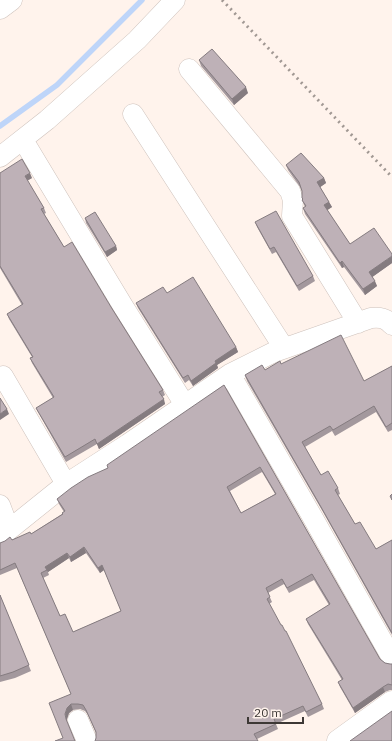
<svg xmlns="http://www.w3.org/2000/svg" width="392" height="741" viewBox="0 0 392 741" font-family="'IBM Plex Sans',sans-serif">
  <style>
    .lines { fill: none; stroke-linecap: round; stroke-linejoin: round }
    .stream { stroke: #bed5f9; stroke-width: 5.5 }
    .street-casing { stroke: #cec2bc; stroke-width: 21 }
    .secondary-casing { stroke: #cec2bc; stroke-width: 23 }
    .street { stroke: #fff; stroke-width: 20 }
    .secondary { stroke: #fff; stroke-width: 22 }
    .rail { stroke: #a19893; stroke-width: 3; stroke-dasharray: 2 4; stroke-linecap: butt }
    .wall { fill: #a3989d; fill-rule: evenodd }
    .shaded-wall { fill: #857c80 }
    .building { fill: #beb1b7; stroke: #857c80; fill-rule: evenodd }
  </style>
  <rect width="100%" height="100%" fill="#fff3ec"/>
  <g class="lines">
    <path class="stream" d="M0,126L57,85L142,0"/>
    <g class="street-casing">
      <path id="street" d="M0,9L12,0
        M189,69L290,191L293,200L292,216L358,323
        M133,114L284,348
        M23,140L123,306L185,405
        M0,157L47,120L137,40L175,0
        M230,374L313,518L392,658
        M3,376L66,484
        M0,505L9,529
        M0,537L66,484L128,444L230,374L274,352L371,318C380,317 386,318 392,325
        M78,720L87,741"/>
    </g>
    <g class="secondary-casing">
      <path id="secondary" d="M338,741L392,702"/>
    </g>
    <use href="#street" class="street"/>
    <use href="#secondary" class="secondary"/>
    <path class="rail" d="M222,0L392,177"/>
  </g>
  <path class="wall" d="M199,60L248,93L234,105L201,66Z
    M286,165L324,178L326,183L320,187L332,207L327,210L350,244L392,263L372,277L377,286L365,295L344,267L342,268L305,214L303,208L305,207L302,200H303L302,191L300,187L288,170Z
    M0,173L32,178L27,181L44,208L46,213L44,214L64,247L111,307L163,390L165,395L162,397L165,404L99,449L97,444L66,462L38,412L36,408L53,398L32,363L30,358L32,357L9,319L7,314L22,305L0,268Z
    M85,218L116,246L117,250L107,257L86,223Z
    M255,222L313,276L315,281L299,291L276,252L272,254L257,227Z
    M167,293L236,347L238,352L217,365L218,368L193,386L189,380L185,383L138,308L136,303Z
    M281,364L364,381L392,366V430L388,432L376,412L335,436L332,431L305,447L321,475L338,488L340,494L338,495L355,524L376,549L392,540V635L323,512L247,381L245,375L265,370Z
    M224,385L380,659L385,663L390,664H392V690H390L385,692L355,713L340,687L338,682L342,680L308,624L306,619L329,605L314,580L289,593L284,584L268,593L272,602L269,604L322,704L324,709L308,717L305,711L276,724L278,729L257,739L96,738V733L88,715L85,711L80,709L73,710L69,713L67,719V723L63,738L71,694L17,568L0,575V543L31,534L62,514L64,512L59,504L57,499L108,468ZM262,472L275,494L241,513L230,491ZM86,553L100,573L104,570L121,611L73,632L60,616L43,578L49,575L48,572L69,558L71,562Z
    M0,595L31,671L15,678L0,682Z"/>
  <path class="shaded-wall" d="M246,87L248,93L234,105L232,99Z
    M30,173L32,178L26,181L25,176Z
    M324,178L326,183L319,188L317,182Z
    M329,202L332,207L326,211L324,205Z
    M116,246L117,250L107,257L105,252Z
    M392,256V263L371,278L369,272Z
    M342,261L344,267L342,268L340,263Z
    M375,281L377,286L365,295L363,289Z
    M236,347L238,352L217,365L218,368L193,386L191,381L215,361Z
    M164,399L165,404L99,449L97,444Z
    M7,409L9,414L0,420V414Z
    M84,547L86,553L71,562L70,557Z
    M67,553L69,558L48,572L45,567Z
    M102,565L104,570L100,573L98,568Z
    M383,687L385,692L355,713L353,708Z
    M71,704L73,710L69,713L67,719V725L66,719L65,714L67,708Z"/>
  <path class="building" d="M212,49L246,87L232,99L199,60Z
    M301,153L324,178L317,182L329,202L324,205L350,244L374,228L392,254V256L369,272L375,281L363,289L342,261L340,263L303,208L306,206L302,200L303,199L302,198V191L299,182L286,165Z
    M22,159L30,173L25,176L44,208L41,209L64,247L72,242L111,307L163,390L159,392L164,399L97,444L95,439L65,457L36,408L54,397L30,358L33,357L7,314L23,304L0,266V173Z
    M276,211L313,276L297,286L274,247L270,249L255,222Z
    M95,212L116,246L105,252L85,218Z
    M193,277L236,347L215,361L216,363L191,381L188,375L183,378L136,303L163,287L167,293Z
    M341,335L364,381L392,366V423L386,427L374,406L333,430L330,426L302,442L321,475L328,471L338,488L335,490L355,524L360,522L376,549L392,540V633L321,507L245,375L262,365L265,370L280,361L281,364Z
    M224,385L380,659L385,663L390,664H392V685L388,684L383,687L353,708L338,682L343,679L306,619L330,604L312,574L287,588L282,579L266,588L270,597L267,599L281,625H282L285,631H286L322,704L306,712L303,706L274,719L276,724L254,734L258,741H95L96,738V732L86,710L83,705L78,704H71L67,708L65,714L66,719L75,741H55L63,738L49,703L71,694L15,563L0,570V543L5,541L10,537L12,540L30,532L31,534L63,514L62,513L65,511L57,499L71,488L88,477L108,468L107,465ZM260,467L276,494L241,513L227,487ZM84,547L98,568L102,565L121,611L73,632L65,614L60,616L41,573L47,570L45,567L67,553L70,557Z
    M0,398L7,409L0,414Z
    M392,494V500L390,496Z
    M0,595L29,665L13,672L0,676Z
    M392,711V741H350Z"/>
  <path d="M248 717v6h55v-6" fill="none" stroke="#3d3835" stroke-width="2"/>
  <text x="254" y="717" font-size="12" fill="#3d3835" stroke="#fff3ec" stroke-width="3" paint-order="stroke">20 m</text>
</svg>
